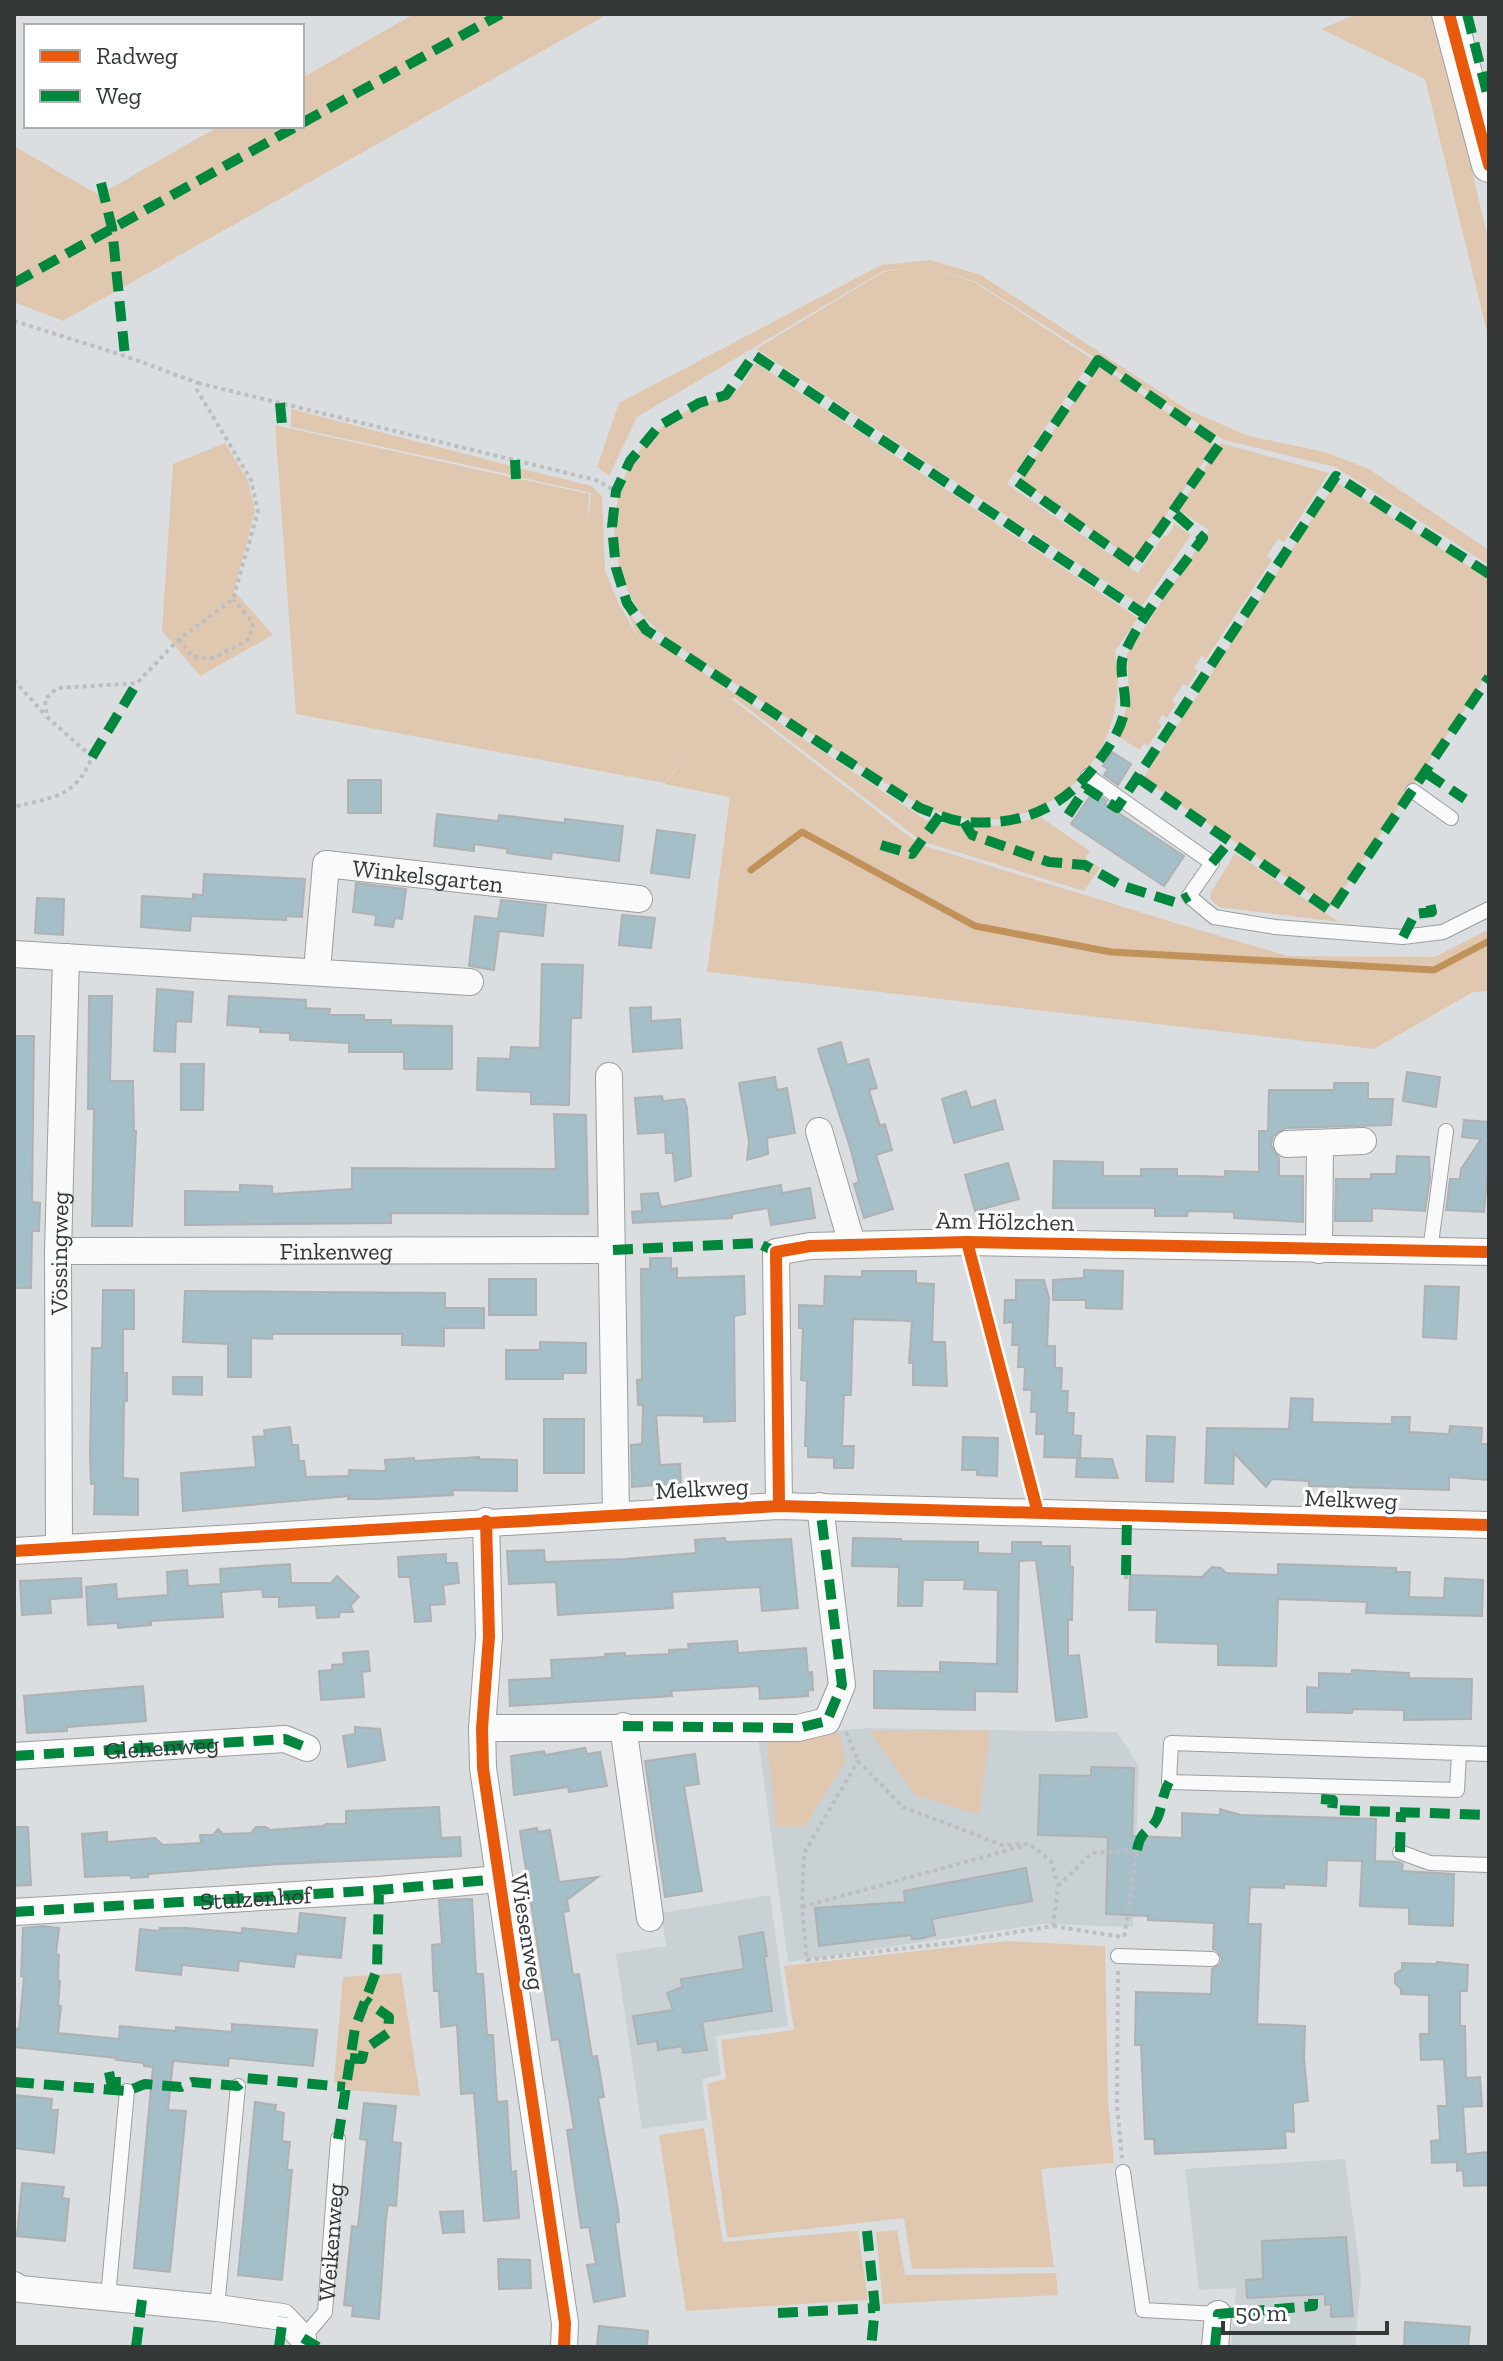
<svg xmlns="http://www.w3.org/2000/svg" width="1503" height="2361" viewBox="0 0 1503 2361" font-family="'Zilla Slab',serif">
  <style>
    .built { fill: #c9d1d5 }
    .green { fill: #e0c8b0 }
    .lines { fill: none; stroke-linecap: round; stroke-linejoin: round }
    .stream { stroke: #c0925a; stroke-width: 7 }
    .building { fill: #a4bfc7; stroke: #afb1b3; stroke-width: 2 }
    .service-casing { stroke: #9b9e9f; stroke-width: 16 }
    .minor-casing { stroke: #9b9e9f; stroke-width: 28 }
    .tertiary-casing { stroke: #9b9e9f; stroke-width: 36 }
    .path { stroke: #bdbebf; stroke-width: 4; stroke-dasharray: 4 4; stroke-linecap: butt }
    .service { stroke: #fafafa; stroke-width: 14 }
    .minor { stroke: #fafafa; stroke-width: 26 }
    .tertiary { stroke: #fafafa; stroke-width: 34 }
    .quiet { stroke: #00873e; stroke-width: 10; stroke-dasharray: 20 10; stroke-linecap: butt }
    .cycleway-casing { stroke: #fff; stroke-width: 17 }
    .cycleway { stroke: #e8590c; stroke-width: 12 }
    .labels { text-anchor: middle; dominant-baseline: central; stroke-width: 6; stroke-linejoin: round; paint-order: stroke }
    .street-label { font-size: 24px; fill: #353839; stroke: #fff }
  </style>
  <rect width="100%" height="100%" fill="#dbdee0"/>
  <path class="built" d="M868,1728L1117,1732L1139,1766L1133,1927L1043,1924L788,1962L758,1737Z
    M770,1895L788,2026L716,2036L721,2075L702,2079L707,2120L642,2129L616,1954L666,1946L661,1913Z
    M1345,2159L1361,2278L1355,2347H1231L1236,2288L1199,2290L1185,2169Z"/>
  <path class="green" d="M414,14H608L63,321L14,302V146L99,195L219,126H302V78Z
    M1357,14H1435L1489,243V340L1425,79L1321,29Z
    M930,260L981,275L1188,410L1249,436L1325,452L1369,469L1489,550V565L1335,467L1224,440L976,282L930,266L976,283L1092,359L1007,484L1138,573L1164,535L1167,536L1174,526L1173,522L1191,535L1142,606L756,349L883,272L909,268L883,271L637,417L609,476L597,467L619,403L881,265Z
    M756,363L1138,618L1115,651C1131,735 1076,815 988,820C965,821 944,814 922,807L673,643C661,633 647,623 638,609C600,552 608,470 663,426C674,417 687,410 700,404C710,400 728,399 734,393C743,385 749,373 756,363Z
    M1100,365L1215,446L1134,560L1019,479Z
    M291,409L512,466V475L291,427Z
    M275,425L589,494L587,528L591,493L519,477V468L592,486L602,496L605,570L618,602L639,639L622,602L645,634L926,820C965,828 1001,830 1039,816L1090,851L1085,858L1100,868L1084,891L921,841L733,697V700L717,694L736,702L919,844L1179,924L1288,956L1435,957L1489,929V991L1473,992L1374,1049L707,972L730,797L664,784L732,705L664,783L296,714Z
    M225,443L248,481L255,510L234,591L273,635L200,676L162,631L173,464Z
    M1221,443L1329,473L1284,542L1278,539L1267,556L1272,560L1206,659L1201,656L1194,668L1198,671L1188,686L1183,684L1172,701L1176,704L1167,718L1162,715L1158,722L1162,725L1148,746L1144,743L1140,750L1119,737L1129,695L1127,654L1209,530L1178,510Z
    M1336,482L1489,579V673L1331,908L1143,779Z
    M1235,853L1339,922L1219,907L1211,900L1210,894Z
    M990,1730L979,1815L915,1795L869,1731Z
    M840,1733L845,1762L805,1826L776,1827L767,1741Z
    M1008,1941L1105,1946L1108,2098L1114,2163L1041,2169L1054,2267L912,2269L904,2218L727,2238L707,2084L726,2079L721,2040L794,2030L784,1966Z
    M401,1973L420,2096L349,2090L334,2081L343,1977Z
    M704,2128L723,2242L858,2231L868,2300L686,2311L659,2135Z
    M897,2230L905,2275L1056,2273L1058,2295L883,2304L876,2232Z"/>
  <g class="lines">
    <path class="stream" d="M751,870L802,832L975,926L1111,952L1434,970L1489,941"/>
  </g>
  <path class="building" d="M1112,752L1131,764L1118,785L1104,775L1108,769L1103,766Z
    M348,780H381V813H348Z
    M1093,792L1107,801L1105,804L1184,856L1164,886L1071,824Z
    M437,814L498,821L499,815L565,823V819L623,826L619,861L552,852L551,859L507,853L508,849L474,844V851L434,846Z
    M657,830L695,835L689,878L651,873Z
    M204,874L305,879L302,917L286,916V920L191,916L190,931L141,927L142,896L193,899V894L203,895Z
    M356,883L406,889L402,919L395,918L393,927L375,925L376,915L353,912Z
    M37,898L64,899L63,935L35,933Z
    M501,900L546,905L543,936L499,931L494,970L469,966L475,916L498,919Z
    M622,915L655,918L651,948L619,945Z
    M542,964L583,965L581,1018H571L569,1105L531,1104V1092L477,1090L478,1058L510,1059L511,1047L540,1048Z
    M157,989L193,992L191,1022L176,1021L175,1052L154,1051Z
    M89,996H112L110,1081H133L134,1131H136L132,1226H92L94,1109H88Z
    M229,996L306,1000V1008L330,1009L329,1015H364V1020H391V1025L452,1026V1069H404V1052H349V1043L290,1040V1033L260,1032V1027L227,1025Z
    M651,1007V1021L680,1019L682,1048L633,1052L630,1008Z
    M14,1036H34L32,1202L40,1203L39,1231H32L31,1288H14Z
    M841,1042L847,1065L868,1059L877,1088L869,1090L880,1126L885,1124L892,1150L876,1155L893,1209L864,1218L854,1184L859,1182L850,1147L818,1049Z
    M181,1064H204L203,1110H181Z
    M1407,1072L1440,1077L1436,1107L1403,1101Z
    M775,1077L777,1090L787,1088L795,1133L767,1138L768,1154L747,1160L749,1141L739,1083Z
    M1334,1083H1368V1099H1393L1391,1125L1286,1128L1273,1136L1271,1145L1279,1158V1176H1303V1222L1234,1218V1212L1188,1211L1187,1216H1155V1208H1053L1054,1161L1103,1162V1176H1141V1169H1177V1176H1200L1225,1177V1171L1259,1172V1131H1268L1269,1090H1334Z
    M966,1091L971,1108L995,1100L1003,1129L954,1143L942,1099Z
    M662,1096L663,1101L684,1099L687,1108L691,1176L675,1181L673,1153H666L665,1132L638,1134L635,1098Z
    M554,1114L586,1115L588,1214L391,1213V1223L185,1225V1191L240,1192V1185L272,1186V1194L352,1189V1168L556,1169Z
    M1464,1120L1489,1122V1161L1484,1212L1446,1210L1450,1179H1460L1461,1169L1481,1139L1462,1137Z
    M1397,1156L1429,1157L1430,1178L1425,1211L1372,1208V1221H1335L1336,1179H1371V1174H1396Z
    M1008,1163L1019,1199L975,1211L965,1175Z
    M781,1185L782,1193L810,1188L815,1218L771,1225L768,1208L732,1214V1218L633,1223L632,1212L642,1211L641,1194L658,1193L661,1207Z
    M650,1258H671V1269L677,1268V1278L744,1276L745,1314L734,1316L735,1421L704,1422V1416L656,1415L660,1465L680,1464L681,1483L632,1487L631,1445L642,1444L643,1405H638L637,1380L642,1379L641,1269H650Z
    M1084,1270L1123,1271L1122,1309L1086,1308V1300H1053V1280L1084,1278Z
    M862,1271H916V1283L934,1284L932,1342H945L947,1386L913,1385V1363H909L912,1321L853,1319L851,1395H844L842,1446H854L853,1468H834V1458L808,1457V1446H805L807,1381L801,1380L803,1328H799V1305L824,1306L825,1276L862,1277Z
    M489,1279H536V1315H489Z
    M1016,1280H1044L1049,1298L1047,1346H1055V1368H1062L1061,1391H1068L1067,1413H1074L1073,1435L1081,1436L1080,1458L1044,1457L1045,1434H1036L1037,1412H1031L1032,1390H1024L1025,1367H1018L1019,1345H1012L1013,1322L1004,1323L1005,1300H1016Z
    M1425,1286L1459,1287L1456,1339L1423,1337Z
    M103,1290H134V1329H123V1373H127V1401H124L123,1478L138,1479V1515L94,1514L95,1484H91L90,1455L92,1348H102Z
    M185,1291L445,1293V1308H484V1328H444V1346L402,1345V1334H272V1339L251,1338V1377H228V1344L183,1342Z
    M540,1342L586,1343V1373H563V1379H506V1350H540Z
    M173,1377H202V1395L173,1394Z
    M1291,1398L1313,1399L1312,1422L1392,1424V1417H1410L1409,1432L1449,1434L1450,1426L1482,1428L1481,1444H1489V1480L1449,1477V1490L1309,1486V1481L1272,1479L1266,1487L1234,1453L1233,1484L1205,1483L1207,1428L1289,1429Z
    M544,1419H584V1473H544Z
    M290,1427L292,1445H298L299,1461H304L306,1477L349,1476V1470L386,1471L385,1460L414,1458V1461L479,1457V1459L517,1460V1491L452,1490L453,1495L378,1499H348L349,1496L183,1511L181,1473L256,1467L253,1437L265,1436L264,1430Z
    M1147,1436L1175,1437L1173,1482L1146,1481Z
    M963,1437L998,1438L997,1476L977,1475V1470H962Z
    M1077,1458L1112,1459L1118,1478L1076,1477Z
    M725,1538L726,1542L791,1539L798,1608L762,1611L760,1587L672,1592L673,1608L558,1615L556,1582L509,1584L507,1551L544,1550L545,1562L625,1559L696,1553L695,1540Z
    M853,1538L901,1539V1541L978,1542V1553L1012,1554V1542H1041V1546H1070V1566L1073,1567L1072,1620H1068V1656L1079,1655L1087,1717L1056,1721L1036,1560L1019,1561L1017,1692L975,1691V1710L874,1708V1671L940,1672V1662L997,1664L998,1590L964,1589L965,1580H923L922,1606H898L899,1567L852,1566Z
    M446,1554V1563H457L459,1583L443,1585L445,1604L430,1605L431,1621L415,1622L410,1577H399L398,1557Z
    M290,1564L291,1583H331L337,1576L359,1597L351,1605L353,1612H340L339,1617L317,1618L316,1605L279,1607V1597H263L262,1589L221,1592L223,1617L151,1621V1625L118,1628V1623L88,1625L86,1587L116,1584L117,1599L168,1595L167,1572L187,1570L188,1586L221,1584L220,1569Z
    M1278,1564L1396,1568V1572H1410L1409,1597L1444,1598L1445,1578L1483,1580L1482,1616L1366,1613L1367,1602L1278,1599L1276,1666L1218,1665V1644L1156,1642L1157,1610H1129L1130,1575L1202,1577L1212,1567L1221,1568L1226,1573L1278,1575Z
    M81,1578L82,1597L50,1599L51,1613L22,1615L20,1581Z
    M737,1641L738,1653L806,1648L808,1673L812,1672L813,1690H808V1696L760,1699L759,1686L671,1691L672,1696L510,1706L509,1680L552,1678L551,1660L605,1657V1654L625,1653V1656L669,1654V1650L689,1649L688,1644Z
    M368,1651L370,1671L362,1672L364,1697L321,1700L319,1671L332,1670V1665L344,1664L343,1653Z
    M1352,1670L1409,1673V1678L1472,1679L1471,1719L1404,1720V1710L1353,1709L1352,1713L1307,1712V1687L1319,1688V1673L1352,1674Z
    M143,1686L146,1721L67,1727V1731L27,1733L24,1696Z
    M355,1727L380,1729L385,1760L348,1767L343,1736L355,1734Z
    M585,1748L587,1754L600,1752L607,1786L569,1792L568,1787L514,1795L511,1756L544,1751L545,1755Z
    M695,1754L699,1784L684,1786L702,1891L665,1897L645,1761Z
    M1091,1767L1134,1768L1132,1836L1182,1838V1813L1220,1815V1809L1241,1815L1376,1819L1375,1861L1399,1862L1403,1864L1402,1871L1454,1874L1453,1926L1409,1924V1908L1360,1906L1362,1861L1327,1860L1326,1886L1284,1884V1888L1250,1887L1248,1924H1261L1257,2024L1305,2026L1304,2058L1308,2101L1293,2103L1294,2132L1285,2131L1286,2148L1155,2154L1154,2139H1145L1141,2045H1135L1136,1992L1211,1994L1212,1969L1220,1965L1222,1959L1218,1951L1213,1949L1214,1923L1148,1920V1916L1106,1914L1108,1837L1038,1835L1040,1775L1091,1776Z
    M439,1807L441,1838L460,1837L461,1856L280,1864L148,1874V1877L131,1878L130,1875L85,1877L82,1834L107,1832V1842L155,1838L163,1845L201,1843L200,1835H213L218,1829L223,1834L251,1833L256,1827H266L270,1830L323,1826L326,1824H346V1811Z
    M14,1827H28L31,1885L14,1886Z
    M537,1828L538,1832L550,1830L559,1882L598,1877L567,1900L569,1911L563,1912L573,1975L579,1974L592,2057L597,2056L604,2097L598,2098L618,2210L619,2222L615,2223L625,2296L594,2302L587,2265L596,2264L589,2227L581,2228L567,2130L574,2129L559,2039L552,2040L520,1831Z
    M1026,1868L1032,1901L932,1919L935,1935L920,1939H912L911,1935L819,1946L815,1908L905,1902L904,1891Z
    M472,1899L476,1974H483L487,2035H493L497,2102L507,2101L511,2172L516,2171L519,2218L484,2221L474,2093L461,2094L457,2025L441,2027L439,1991H434L432,1945L442,1944L439,1900Z
    M300,1913L345,1918L341,1958L296,1954L294,1967L239,1961L238,1971L182,1965L181,1975L136,1970L140,1929L159,1931L160,1928H186L242,1933V1928L298,1934Z
    M43,1926L59,1928L56,1954L59,1955L58,1980L60,1981L58,2006H61L58,2033L119,2039L120,2026L176,2031V2027L232,2032V2024L317,2030L313,2066L229,2058L228,2066L173,2061L168,2110L186,2111L170,2272L134,2268L153,2067L144,2066V2063L116,2060L117,2058L14,2047V2028L19,2029L24,1977L21,1976L23,1928Z
    M763,1932L767,1956H764L772,2011L702,2022L707,2050L683,2053L682,2046L658,2050L657,2041L638,2044L633,2016L673,2010L667,1993L682,1987L681,1979L744,1969L739,1937Z
    M1437,1962L1468,1965L1467,1991H1460V2026H1465L1466,2078L1480,2077L1482,2106L1463,2107L1466,2154L1489,2152V2185L1464,2186L1463,2170L1457,2171V2162L1432,2163L1431,2141L1440,2140L1438,2106H1447L1444,2059L1421,2060L1420,2034H1429V1995L1401,1994V1989L1395,1983V1974L1402,1969V1963L1437,1964Z
    M14,2095L52,2099L51,2110H58L54,2153L14,2148Z
    M255,2102L276,2105L275,2111L284,2113L282,2141L290,2142L287,2170H292L282,2280L238,2275Z
    M364,2103L396,2106L392,2142L401,2143L396,2206L388,2205L386,2218L379,2319L352,2316L353,2306L344,2305L352,2226L358,2227L367,2140L360,2139Z
    M22,2183L64,2187L62,2198L69,2199L65,2241L17,2236Z
    M463,2211L464,2232L443,2233L440,2212Z
    M1346,2237L1353,2316L1331,2317V2304L1325,2305V2294L1247,2298L1246,2280L1263,2279L1262,2241Z
    M498,2259L530,2260L531,2288L499,2289Z
    M1405,2322L1470,2327L1468,2347H1404Z
    M599,2326L648,2331L647,2347L597,2346Z"/>
  <g class="lines">
    <g class="service-casing">
      <g id="service">
        <path d="M1088,776L1212,863L1189,896L1214,917L1275,927L1403,937L1443,932L1489,909"/>
        <path d="M1413,791L1451,818"/>
        <path d="M1430,1251L1446,1131"/>
        <path d="M1459,1753L1457,1790L1169,1782L1171,1743L1459,1753L1489,1754"/>
        <path d="M1400,1852L1430,1863L1489,1865"/>
        <path d="M1118,1956L1212,1959"/>
        <path d="M1123,2172L1143,2310L1218,2314"/>
        <path d="M108,2297L127,2091"/>
        <path d="M217,2308L238,2086"/>
        <path id="s1" d="M303,2338L325,2312L338,2139"/>
      </g>
    </g>
    <g class="minor-casing">
      <g id="minor">
        <path d="M14,954L470,982"/>
        <path id="s2" d="M317,971L326,864L639,899"/>
        <path d="M609,1076L616,1514"/>
        <path d="M819,1131L852,1244"/>
        <path d="M1287,1144L1363,1141"/>
        <path d="M1319,1250L1320,1143"/>
        <path id="s3" d="M58,1251L613,1250"/>
        <path d="M779,1506L776,1252L810,1246L967,1242L1489,1252"/>
        <path d="M486,1521L489,1636L482,1728L483,1768L565,2323L564,2347"/>
        <path id="s4" d="M59,1547L58,1251L66,957"/>
        <path d="M14,1551L779,1506L1489,1525"/>
        <path d="M623,1726L650,1918"/>
        <path d="M482,1728H798L827,1721L842,1685L820,1506"/>
        <path id="s5" d="M14,1756L285,1739L307,1748"/>
        <path id="s6" d="M14,1912L379,1890L498,1879"/>
        <path d="M14,2285L20,2289L217,2308L283,2317L303,2338"/>
        <path d="M1215,2347L1218,2314"/>
      </g>
    </g>
    <g class="tertiary-casing">
      <path id="tertiary" d="M1449,14L1489,165"/>
    </g>
    <path class="path" d="M14,321L125,356L198,383L197,390L251,480L258,511L233,599L179,639L137,683L57,688L45,699L47,717L92,757C75,798 53,797 14,807
      M198,383L596,480L616,491
      M179,639L193,657L214,658L249,639L253,623L234,600
      M14,680L45,715
      M1064,798L1069,802
      M1126,1579V1575
      M846,1732L858,1760
      M858,1761L903,1807L1002,1845L1029,1844L1051,1861L1058,1886L1053,1926L949,1943L807,1960L802,1907L804,1853Z
      M1058,1886L1092,1853L1137,1850L1124,1939
      M802,1907L1023,1846
      M1053,1926L1122,1937
      M1118,1971L1117,2106L1122,2158"/>
    <use href="#service" class="service"/>
    <use href="#minor" class="minor"/>
    <use href="#tertiary" class="tertiary"/>
    <path class="quiet" d="M1467,14L1489,101
      M302,123L501,14
      M101,183L112,228L125,356
      M14,283L297,126
      M1098,360L1220,444L1135,565L1016,481Z
      M280,403L282,425
      M515,460L516,479
      M1147,616L754,355L726,395L699,403L659,426L630,461L616,491L612,527L616,568L627,603L646,630L920,808C934,813 951,821 967,822C1023,826 1065,807 1098,762C1110,746 1122,728 1125,708C1127,691 1117,669 1124,654C1143,612 1176,575 1203,538L1172,511
      M92,757L137,683
      M1426,773L1465,799
      M1138,778L1331,911L1489,677
      M1068,815L1086,788L1117,808L1336,476L1489,574
      M964,822L972,835L1049,862L1085,865L1120,885L1177,903L1189,896
      M881,845L912,854L940,815
      M1212,863L1230,841
      M1403,937L1415,914L1432,912L1429,899
      M613,1250L758,1243L776,1252
      M1126,1575L1127,1515
      M623,1726L798,1728L827,1721L842,1685L820,1506
      M14,1756L285,1739L307,1748
      M1321,1799L1333,1800L1332,1810L1489,1815
      M1137,1850C1141,1828 1149,1834 1157,1819C1162,1808 1162,1795 1169,1782
      M1400,1852L1401,1812
      M14,1912L379,1890L498,1879
      M350,2058L362,2059L364,2050L388,2033L389,2017L365,2000
      M109,2072L111,2082H122L125,2088
      M14,2082L127,2091L145,2084L181,2087L192,2082L238,2086L246,2078L345,2087
      M338,2139L355,2028L377,1969L379,1890
      M867,2231L875,2308L871,2347
      M778,2313L875,2308
      M303,2338L318,2347
      M136,2347L142,2300
      M279,2347L283,2317
      M1215,2347L1218,2314L1313,2306V2299"/>
    <g class="cycleway-casing">
      <path id="cycleway" d="M1449,14L1489,165
        M967,1242L1038,1513
        M779,1506L776,1252L810,1246L967,1242L1489,1252
        M486,1521L489,1636L482,1728L483,1768L565,2323L564,2347
        M14,1551L779,1506L1489,1525"/>
    </g>
    <use href="#cycleway" class="cycleway"/>
  </g>
  <g class="labels">
    <g class="street-label">
      <text stroke="none"><textPath href="#s2" startOffset="210">Winkelsgarten</textPath></text>
      <text transform="translate(1005 1221) rotate(1)">Am Hölzchen</text>
      <text stroke="none"><textPath href="#s3" startOffset="278">Finkenweg</textPath></text>
      <text stroke="none"><textPath href="#s4" startOffset="294">Vössingweg</textPath></text>
      <text transform="translate(702 1488) rotate(-3)">Melkweg</text>
      <text transform="translate(1351 1499) rotate(2)">Melkweg</text>
      <text stroke="none"><textPath href="#s5" startOffset="148">Glehenweg</textPath></text>
      <text stroke="none"><textPath href="#s6" startOffset="242">Stulzenhof</textPath></text>
      <text transform="translate(528 1932) rotate(81)">Wiesenweg</text>
      <text stroke="none"><textPath href="#s1" startOffset="104">Weikenweg</textPath></text>
    </g>
  </g>
  <rect width="1503" height="2361" fill="none" stroke="#353839" stroke-width="32"/>
  <rect x="24" y="24" width="280" height="104" fill="#ffffff" stroke="#aeafb0" stroke-width="2"/>
  <rect x="40" y="50" width="40" height="12" fill="#e8590c" stroke="#aeafb0" stroke-width="2"/>
  <text x="96" y="64" font-size="24" fill="#353839">Radweg</text>
  <rect x="40" y="90" width="40" height="12" fill="#00873e" stroke="#aeafb0" stroke-width="2"/>
  <text x="96" y="104" font-size="24" fill="#353839">Weg</text>
  <path d="M1223 2321v12h164v-12" fill="none" stroke="#353839" stroke-width="4"/>
  <text x="1235" y="2321" font-size="24" fill="#353839" stroke="#ffffff" stroke-width="6" paint-order="stroke">50 m</text>
</svg>
